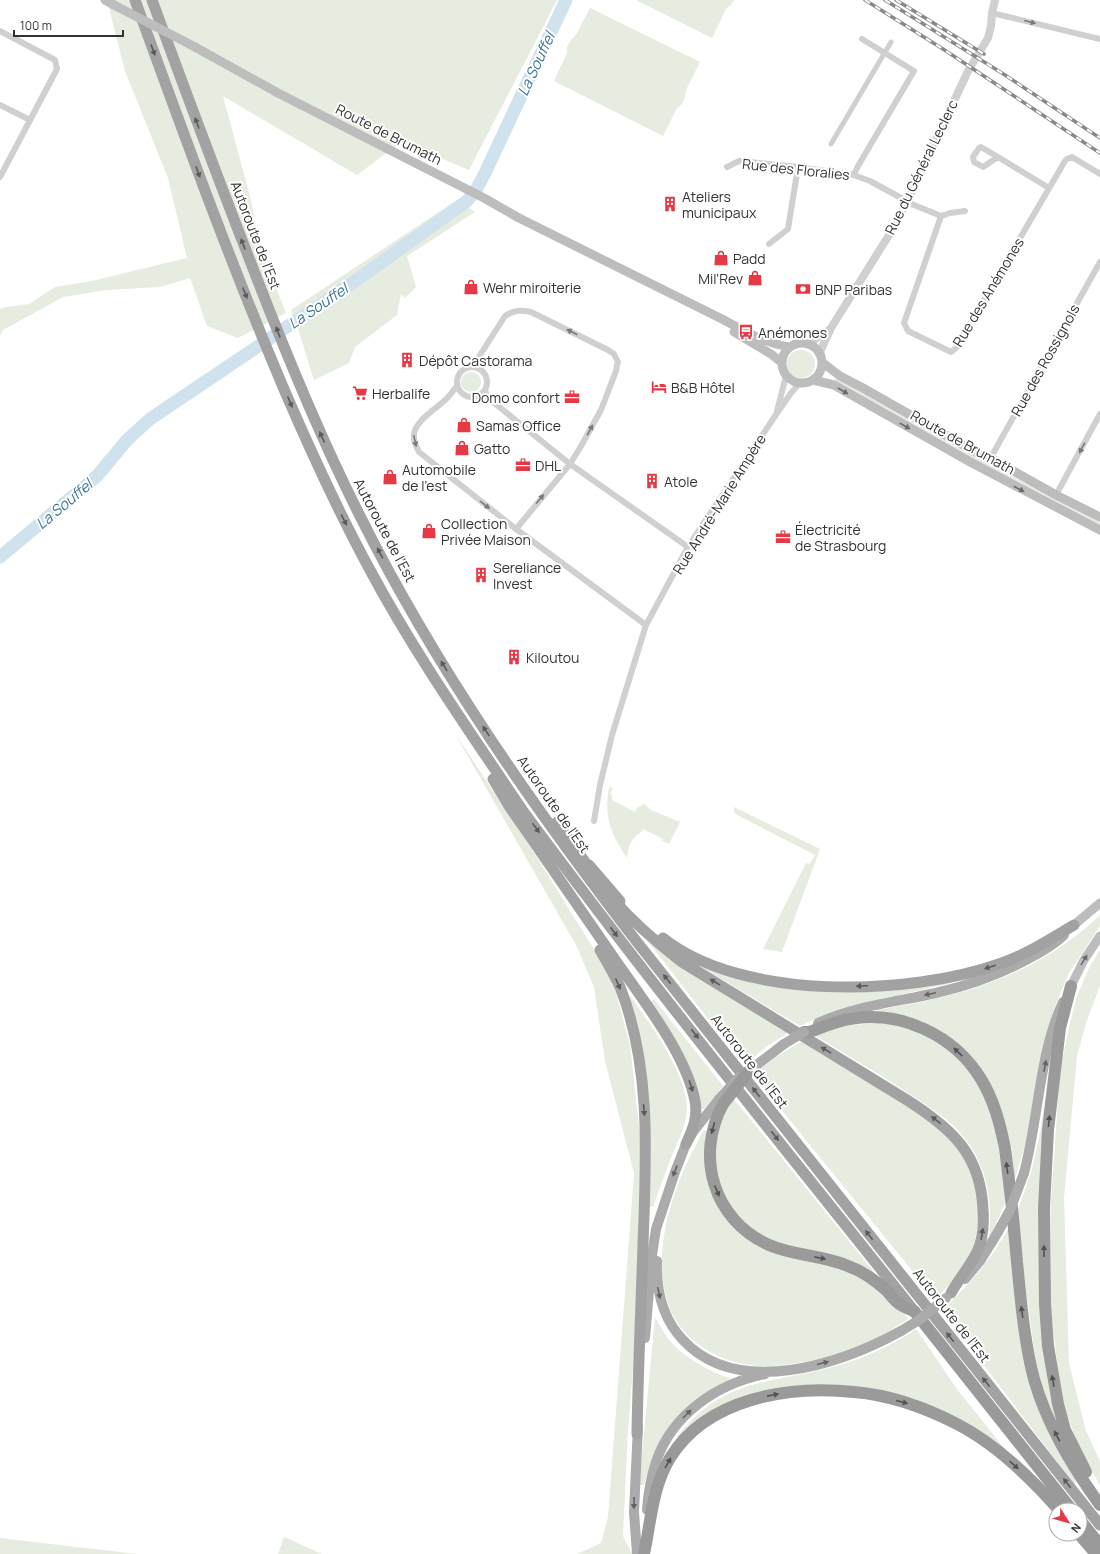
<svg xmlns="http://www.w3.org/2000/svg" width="1100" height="1554" viewBox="0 0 1100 1554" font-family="Manrope,sans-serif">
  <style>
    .green { fill: #e6ecdf }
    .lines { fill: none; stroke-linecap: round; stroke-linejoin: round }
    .river { stroke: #cfe2ee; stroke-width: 13 }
    .pedestrian { stroke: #d0d0d0; stroke-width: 5 }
    .minor { stroke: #d0d0d0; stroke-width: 6 }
    .tertiary { stroke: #d0d0d0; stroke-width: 8 }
    .secondary { stroke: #bdbdbd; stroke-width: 9 }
    .primary { stroke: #ababab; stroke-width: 10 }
    .trunk { stroke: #a2a2a2; stroke-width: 11 }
    .motorway { stroke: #9a9a9a; stroke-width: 12 }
    .rail-casing { stroke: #888; stroke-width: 3.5 }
    .rail { stroke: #fff; stroke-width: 2; stroke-dasharray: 6; stroke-linecap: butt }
    .secondary-bridge { stroke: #bdbdbd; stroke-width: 9 }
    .primary-bridge { stroke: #ababab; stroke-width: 10 }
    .motorway-bridge { stroke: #9a9a9a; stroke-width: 12 }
    .oneway { fill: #7a7a7a }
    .oneway2 { fill: #5a5a5a }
    .oneway3 { fill: #6a6a6a }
    .oneway4 { fill: #636363 }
    .oneway5 { fill: #525252 }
    .labels { text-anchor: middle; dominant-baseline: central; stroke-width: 4; stroke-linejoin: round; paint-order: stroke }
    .street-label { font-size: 14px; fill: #333; stroke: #fff }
    .poi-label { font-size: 14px; fill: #333; stroke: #fff; text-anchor: start }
    .water-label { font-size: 15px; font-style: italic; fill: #3f7597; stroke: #fff }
  </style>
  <rect width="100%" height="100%" fill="#fff"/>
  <path class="green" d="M107,0H557L469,170L401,142L357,175L223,96L251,200L258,240L286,313L238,338L207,326L190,278L160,287L106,290L63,297L3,330L0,336V310L1,308L29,304L55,287L92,281L187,258L168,178L125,71Z
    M636,0H734L731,5L726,9L712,38Z
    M590,8L700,62L686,90L685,97L682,104L677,108L663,136L554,81L567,53V47L571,40L576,35Z
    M457,200L475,212L407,256L416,287L405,298L401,294L397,315L355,347L349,363L314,380L298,329L291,310Z
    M787 364a14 14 0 1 1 28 0a14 14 0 1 1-28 0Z
    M461 382a10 10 0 1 1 20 0a10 10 0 1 1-20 0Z
    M836,378L1014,477L1100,521V526L1043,498L834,382Z
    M454,732L536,856L605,967L615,989L630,1045L640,1135V1180L634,1354L628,1430L623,1536L632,1554H577L601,1543L608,1517L634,1173L605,1061L594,987L576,945Z
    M609,787L613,788L610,794L612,795V800L635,812L637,808L644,804L651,810L680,822L669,844L662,841L663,839L643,829C639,836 637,833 634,838C629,843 628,851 627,858C610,833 604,817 609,787Z
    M734,807L820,849L782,952L763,949L806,863L810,864L815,855L737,815L734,812Z
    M1100,915V926L1069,973L1054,1009L1042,1053L1026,1142L1014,1182L1012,1148L999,1104L931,1026L907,1016L877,1013V1010C904,1005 931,1001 958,993C1011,979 1060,953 1100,915Z
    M647,940L788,1033L767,1046L744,1065Z
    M1100,950V986L1086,1023L1077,1056L1064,1198L1069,1363L1086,1431L1100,1461V1485L1080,1451L1065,1409L1058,1372L1050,1300L1051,1200L1059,1086L1063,1057L1069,1027L1077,996L1090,966Z
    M708,967L745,980L788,989L826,991L923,986L958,981C905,996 849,1001 800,1026L703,968Z
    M624,987C645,1018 694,1079 686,1117C683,1132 677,1144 671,1158C665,1174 659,1190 653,1207H650L651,1157L649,1113Z
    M654,999L723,1086L704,1109H702L650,1003Z
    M876,1023L903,1025L942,1043L979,1081L998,1129L1007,1199L996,1223L997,1225L990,1236H989V1235C994,1191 982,1149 947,1120C933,1109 917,1099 902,1089C873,1070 843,1053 814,1035L843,1026Z
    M802,1041C840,1064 879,1086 916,1112C930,1122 945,1131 955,1145C970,1164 977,1186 978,1210C980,1249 962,1274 935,1299L753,1075L776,1057Z
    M1051,1061L1044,1351L1050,1395L1058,1421L1055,1422L1043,1393L1034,1349L1024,1274L1018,1210L1032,1169L1039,1138Z
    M733,1098L874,1272L872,1274L790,1248L760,1236L732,1211L715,1172L716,1129Z
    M704,1130L706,1131L705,1147L739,1230L864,1278L901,1310L908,1319C896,1327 884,1334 872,1341C866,1344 859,1348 853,1351C841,1355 827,1358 815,1360C797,1363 779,1367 760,1366C724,1364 685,1345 670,1309C648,1252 675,1180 704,1130Z
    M1010,1225L1030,1384L1041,1417L1058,1451L1077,1481L1074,1484L942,1310C969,1285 993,1258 1010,1225Z
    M655,1317C660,1325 664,1334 670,1341C687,1360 708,1370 731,1379C678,1405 660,1428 644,1485H639Z
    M916,1329L957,1389L1015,1462L978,1433L864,1388L732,1402L675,1441C678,1434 686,1426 692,1420C735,1377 782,1382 836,1366C864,1358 892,1346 916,1329Z
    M284,1537L322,1554H278Z
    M0,1538L137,1554H0Z"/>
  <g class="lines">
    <path class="river" d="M0,557L97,476L127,440L150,419L358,279L467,201L476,190L485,173L566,0"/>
    <path class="pedestrian" d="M831,144L891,42"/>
    <path class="minor" d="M992,13L1100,39
      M0,31L55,60L57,69L0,177
      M0,105L30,120
      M998,157L981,147L979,148L973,157L974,162L983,167L998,157L1049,188
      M727,167L739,161L798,167L854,175L870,181L914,205L941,216L904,323L908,331L951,352L956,348L1065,161L1067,159L1072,157L1100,174
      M854,175L858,166L914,71L862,39
      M941,216L950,213L965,211
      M769,244L788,229L798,167
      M473,366L505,316C514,310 520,310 531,312L608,350L614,354L618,362L617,365L616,371L601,410L580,448L570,464L516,529
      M457 382a15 15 0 1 1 30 0a15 15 0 1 1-30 0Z
      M457,386C454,389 452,393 449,396C440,407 416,419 414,434C413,441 416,446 419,452L516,529L646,625
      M485,390L488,398L570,464L688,547
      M777,411L786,376
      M990,459L1100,262
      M1056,495L1100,414
      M594,821L600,785L612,735L646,625L688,547L775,416L791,393L800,383"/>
    <path class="tertiary" d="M808,344L829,330
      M819,354L831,328L894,227L913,189L968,71L988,38L991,26L992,13L995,0"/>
    <path class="secondary" d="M105,0L114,5
      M195,47L278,93L484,198L519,218L724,320C746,332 765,343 789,347
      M734,332L771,354L781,362
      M782 363a20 20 0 1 1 40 0a20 20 0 1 1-40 0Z
      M823,363L840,376L863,388L979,454L987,456L1056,495L1100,517
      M813,380L834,385L972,463L1100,530
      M1074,925L1100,903
      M1071,986L1084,960L1100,936"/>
    <path class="primary" d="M818,1023C855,1006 896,1002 936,993C966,986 996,976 1024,961C1038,954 1053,946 1064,935
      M749,1071L784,1044
      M1024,1173C1039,1117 1039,1054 1063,1002
      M657,1261C656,1290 662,1318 683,1340C738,1399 841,1364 901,1331
      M965,1279L980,1261L998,1232
      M645,1338L652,1255L656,1229L675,1172L686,1144L693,1132L719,1099
      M647,1510C648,1494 651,1477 656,1462C672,1414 717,1384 765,1374
      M637,1554L634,1512L638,1426"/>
    <path class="trunk" d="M135,0C183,132 231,265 286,394C312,454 339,513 370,570C415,654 470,732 523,811C649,982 783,1146 915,1312
      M152,0C185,90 219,181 254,271C286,354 320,437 360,516C436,668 534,808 637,942L1100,1525
      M493,779L509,806C545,858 580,909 616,961C643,1000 686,1054 695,1101C698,1117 693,1129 686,1144
      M557,822L592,872
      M589,865L620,901
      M611,897C632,921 657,943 682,962L907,1100C951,1128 981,1154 983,1210C984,1223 983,1239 977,1252C970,1266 959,1279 951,1293
      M663,938C742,1001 908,996 999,964C1026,955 1050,939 1074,925
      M600,950C607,962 614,974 620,987C652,1068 646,1159 643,1244C641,1308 638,1371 637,1434"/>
    <path class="motorway" d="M1071,986L1060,1028L1048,1130L1044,1208L1045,1304L1048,1346L1058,1404L1065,1430L1086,1472
      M804,1032H809C823,1027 836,1021 850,1019C901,1010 954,1035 981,1079C994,1100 1000,1124 1005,1148C1010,1186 1014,1224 1017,1262C1021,1301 1024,1341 1034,1379C1047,1425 1072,1466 1100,1505
      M723,1104C695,1156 713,1220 769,1245C794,1256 823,1255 848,1266C862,1271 875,1280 886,1290C891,1295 895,1302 901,1305C905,1308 910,1309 915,1312L1072,1510
      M1080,1520L1100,1545
      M1079,1534L1096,1554
      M644,1554C651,1521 652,1488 670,1458C707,1398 789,1385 854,1392C890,1395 926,1408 957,1424C996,1444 1030,1477 1059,1510"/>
    <g class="rail-casing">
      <path id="rail" d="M865,0L943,49L1100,153
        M885,0L1005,75L1100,138
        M896,0L984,54"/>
    </g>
    <use href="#rail" class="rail"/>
    <path class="secondary-bridge" d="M114,5L195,47"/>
    <path class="primary-bridge" d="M784,1044L804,1032
      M719,1099L739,1077
      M998,1232L1010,1210L1024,1173
      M901,1331L919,1320L946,1298"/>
    <path class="motorway-bridge" d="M723,1104L749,1071"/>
  </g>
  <defs><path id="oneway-solid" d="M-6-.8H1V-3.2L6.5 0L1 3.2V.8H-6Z"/></defs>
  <g class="oneway">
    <use href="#oneway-solid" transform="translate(1030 22) rotate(14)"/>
    <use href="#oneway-solid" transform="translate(572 332) rotate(-153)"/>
    <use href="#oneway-solid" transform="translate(590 430) rotate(-62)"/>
    <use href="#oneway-solid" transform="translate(415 441) rotate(78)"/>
    <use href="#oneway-solid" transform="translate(1082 448) rotate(118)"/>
    <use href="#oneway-solid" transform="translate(540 499) rotate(-50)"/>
    <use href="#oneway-solid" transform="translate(485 505) rotate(39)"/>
  </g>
  <g class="oneway2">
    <use href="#oneway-solid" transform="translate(153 50) rotate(70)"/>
    <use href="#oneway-solid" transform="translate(197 123) rotate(-110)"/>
    <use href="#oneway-solid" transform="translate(198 172) rotate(70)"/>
    <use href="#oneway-solid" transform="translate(243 244) rotate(-111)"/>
    <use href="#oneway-solid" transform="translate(245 293) rotate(68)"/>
    <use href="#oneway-solid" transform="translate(278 332) rotate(-111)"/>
    <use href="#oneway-solid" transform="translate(290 402) rotate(67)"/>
    <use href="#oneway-solid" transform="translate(322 437) rotate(-114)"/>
    <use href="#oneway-solid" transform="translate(344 520) rotate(63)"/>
    <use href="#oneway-solid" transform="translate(380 553) rotate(-118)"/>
    <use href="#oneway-solid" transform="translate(444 666) rotate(-122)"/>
    <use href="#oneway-solid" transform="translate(486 731) rotate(-124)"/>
    <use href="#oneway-solid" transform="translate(536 828) rotate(54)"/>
    <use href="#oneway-solid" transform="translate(614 932) rotate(53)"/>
    <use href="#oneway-solid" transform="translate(990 967) rotate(162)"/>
    <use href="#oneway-solid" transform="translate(667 979) rotate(-128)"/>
    <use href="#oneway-solid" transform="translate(715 982) rotate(-149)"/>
    <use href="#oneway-solid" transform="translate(618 984) rotate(67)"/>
    <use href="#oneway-solid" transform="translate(862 986) rotate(178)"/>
    <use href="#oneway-solid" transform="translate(695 1034) rotate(52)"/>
    <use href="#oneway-solid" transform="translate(826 1050) rotate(-149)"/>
    <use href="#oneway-solid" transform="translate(691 1086) rotate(72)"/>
    <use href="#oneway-solid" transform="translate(756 1092) rotate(-128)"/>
    <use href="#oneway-solid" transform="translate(644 1110) rotate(85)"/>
    <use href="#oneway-solid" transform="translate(936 1120) rotate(-142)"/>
    <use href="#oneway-solid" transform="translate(775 1136) rotate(52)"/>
    <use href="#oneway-solid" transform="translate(982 1234) rotate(-80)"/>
    <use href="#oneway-solid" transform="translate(869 1235) rotate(-128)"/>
    <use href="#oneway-solid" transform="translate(950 1337) rotate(-128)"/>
    <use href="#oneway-solid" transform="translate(986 1382) rotate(-129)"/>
    <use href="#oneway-solid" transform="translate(1067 1483) rotate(-128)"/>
  </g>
  <g class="oneway3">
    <use href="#oneway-solid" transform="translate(843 391) rotate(31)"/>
    <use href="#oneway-solid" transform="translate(905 426) rotate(29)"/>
    <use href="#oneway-solid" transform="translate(1019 489) rotate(28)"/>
    <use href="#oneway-solid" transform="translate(1084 960) rotate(-59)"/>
  </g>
  <g class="oneway4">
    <use href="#oneway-solid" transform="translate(930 994) rotate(168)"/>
    <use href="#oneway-solid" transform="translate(1045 1066) rotate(-79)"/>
    <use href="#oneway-solid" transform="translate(675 1171) rotate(111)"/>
    <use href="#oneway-solid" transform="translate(659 1293) rotate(78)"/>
    <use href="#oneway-solid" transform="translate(823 1363) rotate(-14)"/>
    <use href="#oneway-solid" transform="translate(687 1414) rotate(-45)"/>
    <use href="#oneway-solid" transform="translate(634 1503) rotate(91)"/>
  </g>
  <g class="oneway5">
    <use href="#oneway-solid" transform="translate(958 1052) rotate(-137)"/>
    <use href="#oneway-solid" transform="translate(1049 1121) rotate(-84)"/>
    <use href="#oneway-solid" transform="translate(713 1128) rotate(105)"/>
    <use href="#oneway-solid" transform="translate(1007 1168) rotate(-97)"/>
    <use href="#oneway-solid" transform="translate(717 1191) rotate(67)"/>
    <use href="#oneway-solid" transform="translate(1044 1251) rotate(-90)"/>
    <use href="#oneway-solid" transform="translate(820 1258) rotate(12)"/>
    <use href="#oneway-solid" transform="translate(1022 1312) rotate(-98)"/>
    <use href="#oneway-solid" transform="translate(1053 1381) rotate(-100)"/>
    <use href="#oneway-solid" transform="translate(773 1395) rotate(-11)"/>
    <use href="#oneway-solid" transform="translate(902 1402) rotate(15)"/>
    <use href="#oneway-solid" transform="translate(1057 1436) rotate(-118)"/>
    <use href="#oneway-solid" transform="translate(668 1463) rotate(-60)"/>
    <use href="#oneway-solid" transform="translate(1014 1465) rotate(42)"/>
  </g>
  <defs>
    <g id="building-bare" transform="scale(1.2)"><path d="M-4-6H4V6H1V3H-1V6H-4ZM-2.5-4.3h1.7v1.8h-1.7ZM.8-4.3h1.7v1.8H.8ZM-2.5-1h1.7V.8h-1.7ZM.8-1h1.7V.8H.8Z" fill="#e63946" stroke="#fff" stroke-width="2.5" paint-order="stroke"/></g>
    <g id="shop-bare" transform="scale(1.2)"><path d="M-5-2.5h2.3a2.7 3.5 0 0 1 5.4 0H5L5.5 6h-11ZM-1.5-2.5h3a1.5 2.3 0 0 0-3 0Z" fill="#e63946" stroke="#fff" stroke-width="2.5" paint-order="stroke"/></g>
    <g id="bank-bare" transform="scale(1.2)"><path d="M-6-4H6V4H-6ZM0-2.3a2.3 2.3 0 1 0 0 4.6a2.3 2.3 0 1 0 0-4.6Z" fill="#e63946" stroke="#fff" stroke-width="2.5" paint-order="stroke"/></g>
    <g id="bus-bare" transform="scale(1.2)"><path d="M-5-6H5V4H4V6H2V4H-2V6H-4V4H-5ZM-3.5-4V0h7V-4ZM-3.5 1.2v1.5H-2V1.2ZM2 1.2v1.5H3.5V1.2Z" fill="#e63946" stroke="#fff" stroke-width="2.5" paint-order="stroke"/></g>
    <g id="hotel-bare" transform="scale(1.2)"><path d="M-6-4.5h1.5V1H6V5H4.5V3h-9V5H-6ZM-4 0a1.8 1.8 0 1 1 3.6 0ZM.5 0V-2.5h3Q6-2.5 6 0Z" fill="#e63946" stroke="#fff" stroke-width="2.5" paint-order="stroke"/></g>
    <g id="supermarket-bare" transform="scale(1.2)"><path d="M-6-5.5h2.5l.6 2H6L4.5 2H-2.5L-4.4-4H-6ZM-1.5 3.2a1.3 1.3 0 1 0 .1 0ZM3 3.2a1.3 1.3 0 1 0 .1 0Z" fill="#e63946" stroke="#fff" stroke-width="2.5" paint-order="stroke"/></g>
    <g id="office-bare" transform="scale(1.2)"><path d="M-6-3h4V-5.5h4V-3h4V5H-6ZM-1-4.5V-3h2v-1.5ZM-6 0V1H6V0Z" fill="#e63946" stroke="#fff" stroke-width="2.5" paint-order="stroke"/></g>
  </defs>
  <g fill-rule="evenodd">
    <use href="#building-bare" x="670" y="204"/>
    <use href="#shop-bare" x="721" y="258"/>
    <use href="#shop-bare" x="755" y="278"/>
    <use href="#shop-bare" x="471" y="287"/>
    <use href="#bank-bare" x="803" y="289"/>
    <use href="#bus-bare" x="746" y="332"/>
    <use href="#building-bare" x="407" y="360"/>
    <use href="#hotel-bare" x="659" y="387"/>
    <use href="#supermarket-bare" x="360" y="393"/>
    <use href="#office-bare" x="572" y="397"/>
    <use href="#shop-bare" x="464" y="425"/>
    <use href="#shop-bare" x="462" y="448"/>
    <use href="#office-bare" x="523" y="465"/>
    <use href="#shop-bare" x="390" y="477"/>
    <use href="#building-bare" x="652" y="481"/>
    <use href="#shop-bare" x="429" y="531"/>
    <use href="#office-bare" x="783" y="537"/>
    <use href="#building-bare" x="481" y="575"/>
    <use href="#building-bare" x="514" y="657"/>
  </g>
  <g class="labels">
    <g class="street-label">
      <text transform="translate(389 134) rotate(27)">Route de Brumath</text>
      <text transform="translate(921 167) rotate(-64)">Rue du Général Leclerc</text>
      <text transform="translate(796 169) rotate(6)">Rue des Floralies</text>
      <text transform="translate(256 235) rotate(69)">Autoroute de l’Est</text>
      <text transform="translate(988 292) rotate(-59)">Rue des Anémones</text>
      <text transform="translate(1045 360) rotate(-61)">Rue des Rossignols</text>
      <text transform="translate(963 442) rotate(29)">Route de Brumath</text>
      <text transform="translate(719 504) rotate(-58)">Rue André-Marie Ampère</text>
      <text transform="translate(385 530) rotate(62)">Autoroute de l’Est</text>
      <text transform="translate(554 804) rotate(55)">Autoroute de l’Est</text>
      <text transform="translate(750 1061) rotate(52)">Autoroute de l’Est</text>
      <text transform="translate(952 1315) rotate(52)">Autoroute de l’Est</text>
    </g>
    <g class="poi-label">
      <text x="682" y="196">Ateliers<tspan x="682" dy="16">municipaux</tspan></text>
      <text x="733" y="258">Padd</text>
      <text x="743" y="278" text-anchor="end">Mil'Rev</text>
      <text x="483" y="287">Wehr miroiterie</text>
      <text x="815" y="289">BNP Paribas</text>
      <text x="758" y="332">Anémones</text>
      <text x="419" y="360">Dépôt Castorama</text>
      <text x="671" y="387">B&amp;B Hôtel</text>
      <text x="372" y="393">Herbalife</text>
      <text x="560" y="397" text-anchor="end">Domo confort</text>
      <text x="476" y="425">Samas Office</text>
      <text x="474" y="448">Gatto</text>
      <text x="535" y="465">DHL</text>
      <text x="402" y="469">Automobile<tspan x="402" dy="16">de l’est</tspan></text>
      <text x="664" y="481">Atole</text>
      <text x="441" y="523">Collection<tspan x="441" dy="16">Privée Maison</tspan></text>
      <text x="795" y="529">Électricité<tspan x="795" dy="16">de Strasbourg</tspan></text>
      <text x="493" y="567">Sereliance<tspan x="493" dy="16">Invest</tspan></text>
      <text x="526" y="657">Kiloutou</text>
    </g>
    <g class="water-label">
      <text transform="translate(536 64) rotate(-65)">La Souffel</text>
      <text transform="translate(318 306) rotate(-34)">La Souffel</text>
      <text transform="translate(64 504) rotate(-40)">La Souffel</text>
    </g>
  </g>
  <g transform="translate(1068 1522) rotate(127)"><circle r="19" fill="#ffffff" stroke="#adadad"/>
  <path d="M0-3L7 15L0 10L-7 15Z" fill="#e63946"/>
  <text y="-6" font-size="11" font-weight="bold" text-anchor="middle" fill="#333333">N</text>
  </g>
  <path d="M14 30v6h109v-6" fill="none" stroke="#333333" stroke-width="2"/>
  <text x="20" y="30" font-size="12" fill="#333333" stroke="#ffffff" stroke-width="3" paint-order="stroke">100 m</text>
</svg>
